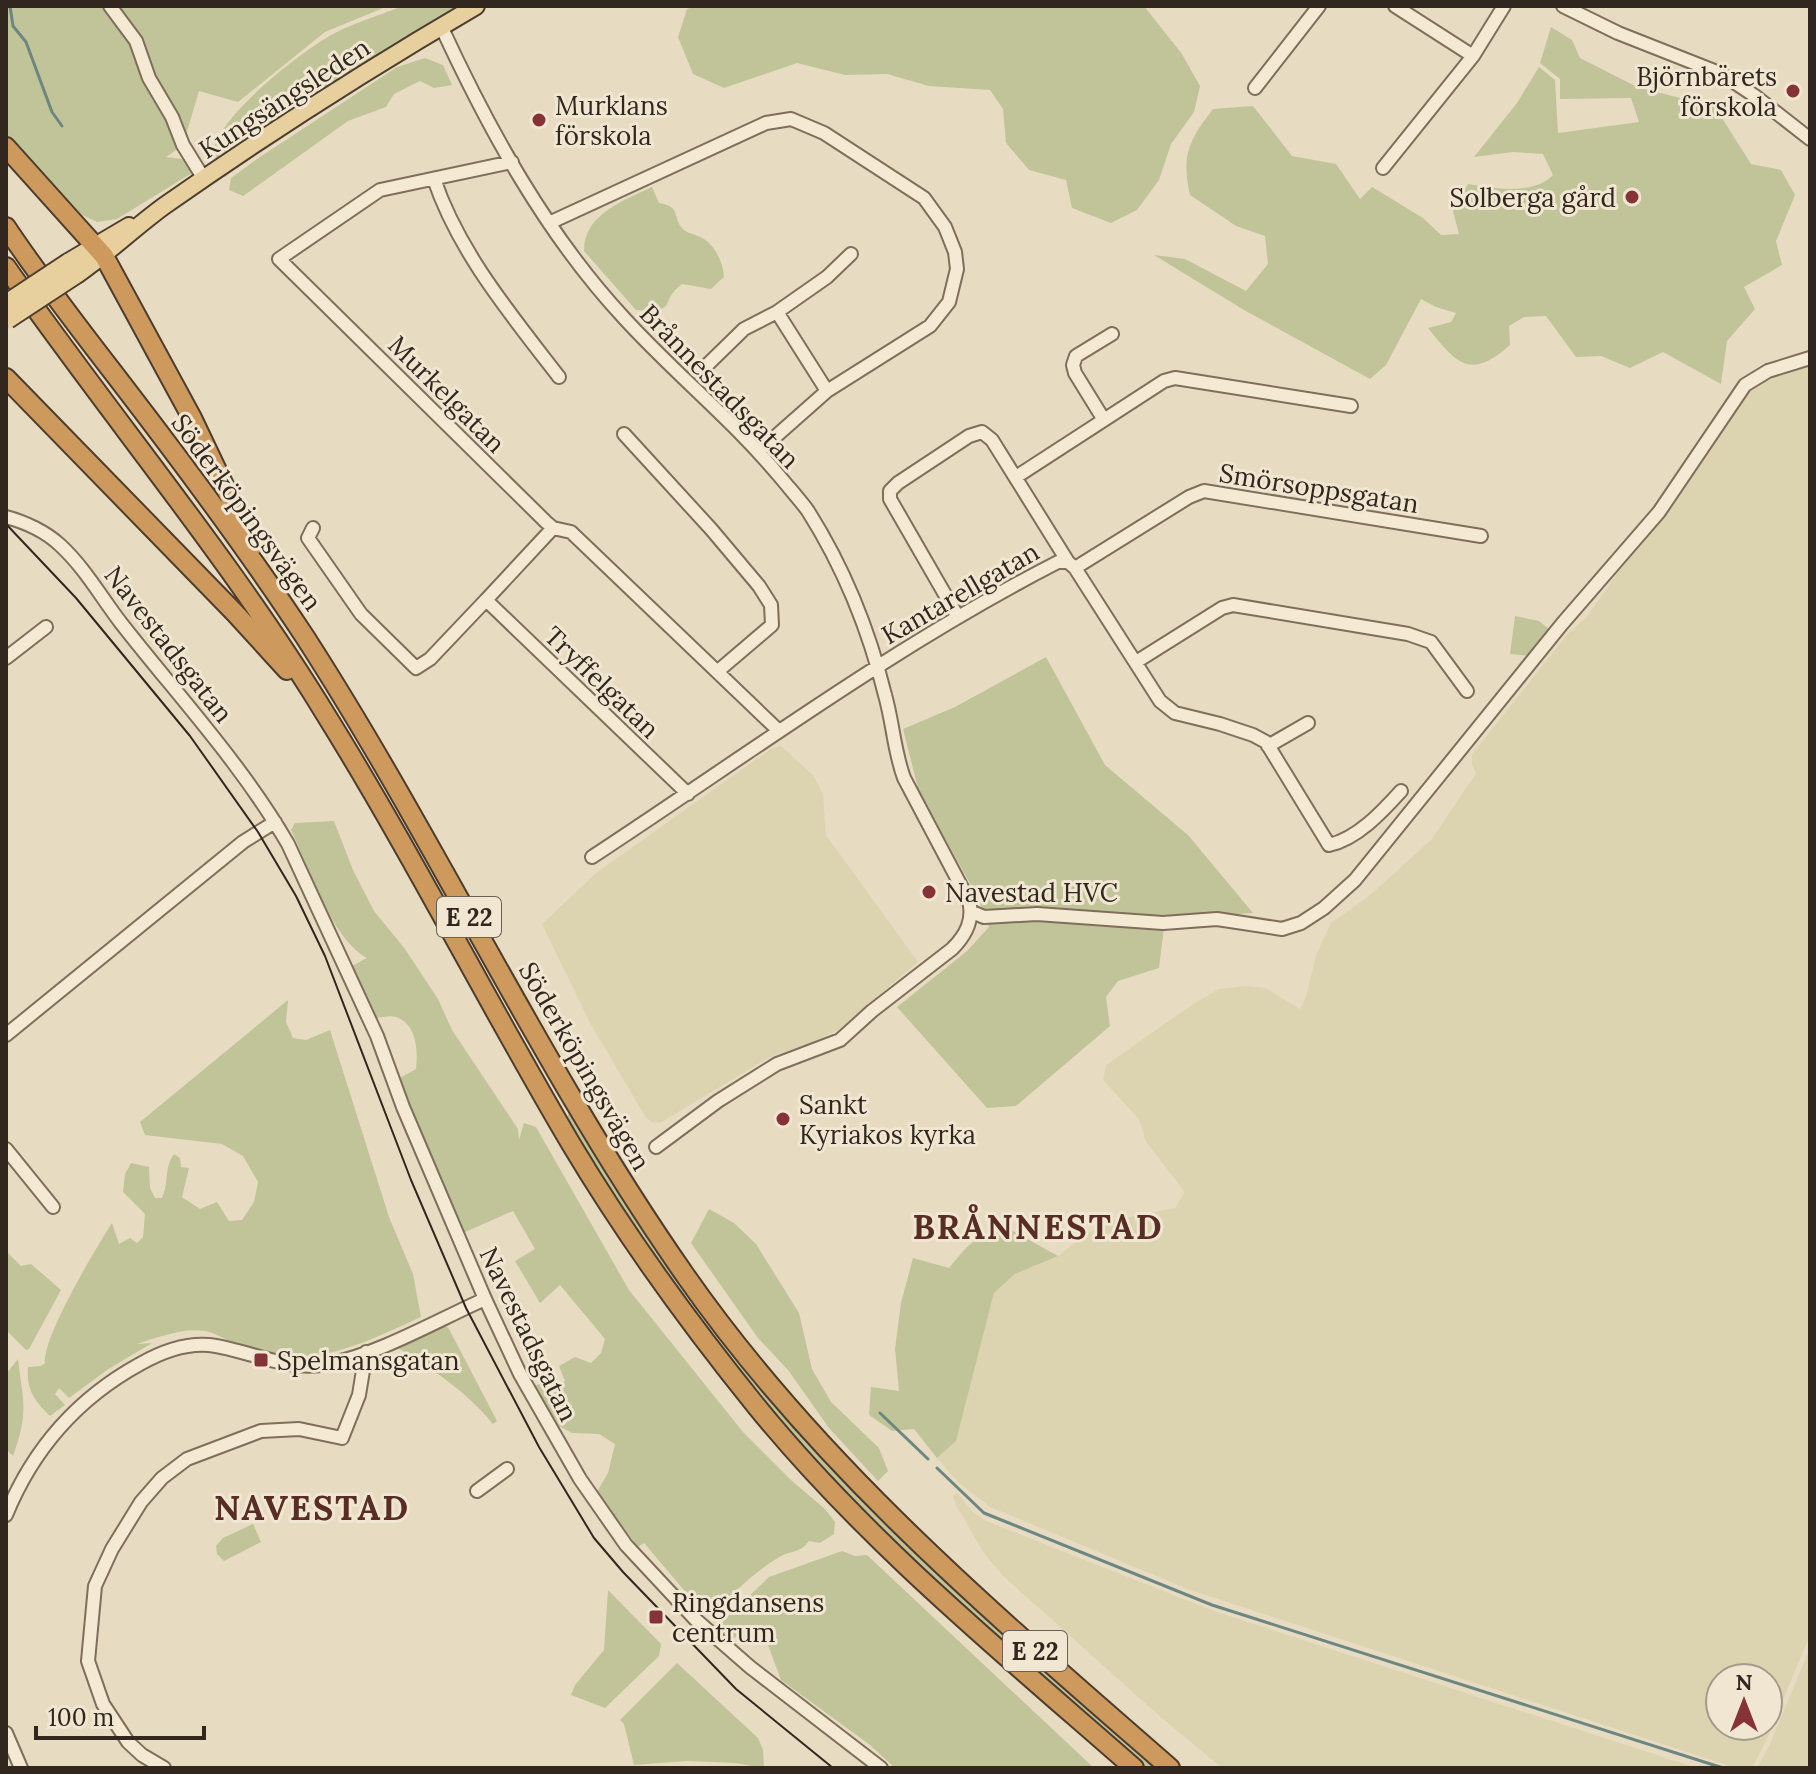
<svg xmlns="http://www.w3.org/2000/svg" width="1816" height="1774" viewBox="0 0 1816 1774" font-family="Lora,serif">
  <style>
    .farmland { fill: #dcd4b1; fill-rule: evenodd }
    .green { fill: #c0c498 }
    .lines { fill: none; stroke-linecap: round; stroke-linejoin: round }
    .stream { stroke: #6c8780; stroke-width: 3 }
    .minor-casing { stroke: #7f6e5b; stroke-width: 16 }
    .major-casing { stroke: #4d3d2f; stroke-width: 20 }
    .highway-casing { stroke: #4d3d2f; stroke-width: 22 }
    .minor { stroke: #f4ead4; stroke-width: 12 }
    .major { stroke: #e7cf9e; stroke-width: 16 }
    .highway { stroke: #cd995c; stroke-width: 18 }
    .tram { stroke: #31271e; stroke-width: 2 }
    .major-bridge-casing { stroke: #4d3d2f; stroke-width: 20; stroke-linecap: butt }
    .major-bridge { stroke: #e7cf9e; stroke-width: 16 }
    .poi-dot { fill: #863335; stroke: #f0e6d1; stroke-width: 3 }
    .labels { text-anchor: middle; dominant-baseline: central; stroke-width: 6; stroke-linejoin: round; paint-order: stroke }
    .shield { fill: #f0e6d1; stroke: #6a6054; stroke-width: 2 }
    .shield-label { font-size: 24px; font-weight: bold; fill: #31271e }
    .poi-label { font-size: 26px; fill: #31271e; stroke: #f0e6d1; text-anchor: start }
    .street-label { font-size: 26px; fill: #31271e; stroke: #f0e6d1 }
    .district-label { font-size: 34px; font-weight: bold; letter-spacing: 2px; fill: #582d23; stroke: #f0e6d1 }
  </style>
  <rect width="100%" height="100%" fill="#e7dcc2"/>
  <path class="farmland" d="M1810,363V1635L1766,1741L1752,1768H1736L1190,1590L990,1507L958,1482L937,1458L956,1441L994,1293L1015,1274L1058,1256L1086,1234L1114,1220L1175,1208L1185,1192L1146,1142L1139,1119L1103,1080L1106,1065L1190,1006L1219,989L1244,986L1266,988L1300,1009L1306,997L1316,955L1331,923L1369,896L1431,840L1476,773L1472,765V754L1570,631L1586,618L1744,393L1783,370ZM1720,1678H1768V1726H1720Z
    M781,746L813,775L823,794L826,835L918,962L838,1030L813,1042L770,1057L660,1123L652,1122L646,1118L590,1023L542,924L596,873L772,748Z
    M958,1493L971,1510L984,1520L1214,1611L1697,1768H1222L1156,1713L1002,1575L983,1552L956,1505L953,1496Z
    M1810,1648V1768H1757L1770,1744Z"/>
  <path class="green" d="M6,6H388L325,32L238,102L199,91L183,145L166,157L182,159L192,173L117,219L97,222L82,215L6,133Z
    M403,6H452L453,9L213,160C206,124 303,50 333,34C356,22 380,15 403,6Z
    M695,6H1144L1182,54L1200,86L1194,112L1171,144L1159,180L1137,210L1111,223L1072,208L1066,180L1029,170L1006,143L1003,109L990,90L929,86L887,74L845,75L797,63L724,88L693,74L678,37L687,9Z
    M1551,27L1572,40L1580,58L1637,87L1715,107L1751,164L1781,170L1795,195L1776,241L1782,265L1744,287L1755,309L1727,341L1721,384L1663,352L1630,368L1601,356L1576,357L1546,316L1524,317L1509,326L1510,345C1470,381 1456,363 1428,328L1451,322L1456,313L1436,307L1421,299L1386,365L1370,379L1244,310L1154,255L1185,259L1246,291L1268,264L1265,236L1236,226L1190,195C1181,155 1189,140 1213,109L1253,106L1292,156L1336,164L1360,199L1372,187L1423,218L1441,235L1459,234L1453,211L1468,184C1494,188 1532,196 1553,175L1543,154L1513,152L1474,157L1517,103L1539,67L1555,80L1558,133L1639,122L1631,98L1560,99V79L1540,63Z
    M425,58L443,65L452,85L434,88L420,81L394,94L386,107L348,121L243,196L229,190L231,178L257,159L397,67Z
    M652,187L659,203C683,207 671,218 684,230C689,234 696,234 702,238C715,245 723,262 724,277L711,289L682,284C657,303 681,312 636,310L584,251C584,214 623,201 652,187Z
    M1515,616L1539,621L1549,629L1531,656L1510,654Z
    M1046,657L1105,765L1188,835L1253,913L1165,919L1159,968L1118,981L1106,997L1110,1026L1016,1106L987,1108L897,1007L967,951L989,927L978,898L919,792L903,729L955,707Z
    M334,821L353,870L374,911L405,949L438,999L452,1030L518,1129L519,1140L524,1123L536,1127L629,1290L743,1432L791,1480L826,1510L835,1522L834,1534L820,1543L809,1541C802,1552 791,1551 781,1556C755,1571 732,1594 712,1615L700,1609L644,1543L638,1547L597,1492L608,1473L615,1444L599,1434L572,1433L559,1426L535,1386L543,1382L556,1388L565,1381L559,1366L575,1357L591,1363L601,1353L605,1339L560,1285L540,1303L515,1261L535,1249L513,1211L463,1233L398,1079L416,1069C418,1051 417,1024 396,1017C391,1015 382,1017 376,1018L352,966L367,958C331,938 309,867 291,830L295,823Z
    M288,1000L286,1022L293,1038L306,1040L330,1030L389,1217L413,1274L421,1317C373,1339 322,1365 267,1356C248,1353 232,1342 215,1334C191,1324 160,1337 137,1344L152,1343L107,1370L69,1398L59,1388L55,1394L65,1405L50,1416C34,1401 26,1389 28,1367L41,1366L45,1363C42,1338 96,1248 112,1223L119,1244L130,1238L137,1243L143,1237L145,1214L123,1192L125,1174L131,1163L149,1167L150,1188L155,1198H162C169,1184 164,1167 174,1154L180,1158L181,1167L189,1168L182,1197L200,1209L217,1202L229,1221L242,1220L254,1202L258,1182L243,1156L222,1144L145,1135L140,1122Z
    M568,1113L572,1115L637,1218L837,1471L947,1582L1156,1768H1147C1026,1660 900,1557 793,1435C708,1337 634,1231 568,1119Z
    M709,1209L734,1223L756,1244L799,1313L812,1369L831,1402L879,1448L888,1471L878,1481L829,1428L788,1370L758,1338L691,1243Z
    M1011,1230L1058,1256L1015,1274L994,1293L956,1441L937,1458L914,1429L892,1431L869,1415L871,1387L899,1391L895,1349L901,1303L913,1258L949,1268C971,1242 976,1233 1011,1230Z
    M6,1251L21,1266L31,1264L61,1290L29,1349L26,1350L6,1330Z
    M444,1324L449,1329L497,1421L493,1424C466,1391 431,1368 395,1346Z
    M18,1359C23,1402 29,1412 13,1456L6,1449V1374Z
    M253,1524L261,1542L224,1561L217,1554L216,1546L223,1538Z
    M842,1551L855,1556L867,1555L1094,1768H895L870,1745L781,1680L768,1645L758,1635L729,1638L717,1627L769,1577Z
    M608,1590L661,1644L659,1656L605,1708L571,1695L575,1685L604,1650Z
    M677,1663L758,1738L763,1750L764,1768L735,1763L688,1761L634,1765L624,1724L620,1720Z"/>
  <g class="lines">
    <path class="stream" d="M10,6L13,26L26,42L52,112L62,126
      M880,1413L928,1459
      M937,1468L984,1513L1212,1605L1723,1768"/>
    <g class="minor-casing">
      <path id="minor" d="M110,6L136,41L149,78L172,117L183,145L204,179
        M1395,6L1473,56
        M1563,6L1618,33L1722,74L1755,96L1810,139
        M441,26C489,130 546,234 624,318C675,374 733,420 781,478C790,489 800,500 808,511C844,568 869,630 885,695C893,723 894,751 904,778L969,901C974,920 966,935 952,949L872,1011L840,1040L777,1064L718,1101L656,1147
        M1255,88L1319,6
        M512,162L380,190L279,259L546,522L553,528L571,532L779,731
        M1383,168L1473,56L1504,6
        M434,179C459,253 512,316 559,377
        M549,223L766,123L791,119L824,133L924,198L945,227L955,252L957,269L949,302L930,326L827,391L758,452
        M777,312L827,391
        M702,370L744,329L777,312L827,277L851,254
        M1104,420L1075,373L1073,365L1076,356L1112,334
        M624,434L711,529L759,586L771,605L772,625L718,671
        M1016,477L1164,381L1175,378L1351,406
        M6,517C25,522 46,532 60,545C85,568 101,597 121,623C178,696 241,763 288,844L377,1036L403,1107L485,1299L520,1374L580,1479L626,1545L695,1619L750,1667L881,1768
        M313,528L308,538L361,614L416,668L430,659L486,600L688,794
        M1075,568L1189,497L1204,491L1481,536
        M486,600L553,528
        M958,617L890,499V491L898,483L969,436L982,432L992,440L1068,562
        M6,658L46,627
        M1136,662L1222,608L1233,605L1408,634L1431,642L1467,691
        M1268,746L1308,723
        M592,857C746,756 894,646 1058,562H1068L1075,568L1160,701L1175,713L1220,724L1253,735L1266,742L1329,845C1357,839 1382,812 1401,791
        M972,912L984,917L1037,914L1163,923L1217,919L1282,929L1301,923L1324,908L1355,880L1562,624L1659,512L1745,385L1768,371L1810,358
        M6,1035L243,842L275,822
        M6,1149L53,1207
        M477,1491L507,1469
        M6,1515C33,1449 78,1398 140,1364C161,1352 185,1343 209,1345C250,1350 285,1372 328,1364C377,1355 438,1320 485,1299
        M6,1733L21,1768
        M164,1768L142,1755L128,1742L103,1704L88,1661L95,1586L112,1549L141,1502L162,1478L187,1459L261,1431L299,1429L342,1438L359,1395L366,1352"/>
    </g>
    <g class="major-casing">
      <path id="major" d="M68,262L129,226
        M78,274C108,253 134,228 164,206C265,135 370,68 476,6"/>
    </g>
    <g class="highway-casing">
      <path id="highway" d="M6,147L104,256L192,418L253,546
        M6,227C42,281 82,332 122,384C185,466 248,550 305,637C439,845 543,1072 685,1275C818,1466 996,1616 1170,1768
        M6,267C111,417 230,558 326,715C413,855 487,1002 571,1144C626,1236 689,1323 757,1407C867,1542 1003,1653 1134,1768
        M6,378L235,613L287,670"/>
    </g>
    <use href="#minor" class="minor"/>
    <use href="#major" class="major"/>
    <use href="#highway" class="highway"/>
    <path class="tram" d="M6,524L76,598L190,736L258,832L296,896L325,956L411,1180L466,1308L539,1447L594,1538L623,1572L736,1689L833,1768"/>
    <g class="major-bridge-casing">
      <path id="major-bridge" d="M6,303L68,262
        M8,320L78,274"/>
    </g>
    <use href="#major-bridge" class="major-bridge"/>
  </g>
  <g class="poi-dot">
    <circle cx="1793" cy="91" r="8"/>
    <circle cx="539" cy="120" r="8"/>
    <circle cx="1632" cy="197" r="8"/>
    <circle cx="929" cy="892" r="8"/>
    <circle cx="783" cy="1119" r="8"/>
    <rect x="253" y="1352" width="16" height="16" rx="4"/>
    <rect x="648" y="1609" width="16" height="16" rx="4"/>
  </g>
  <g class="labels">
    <g class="shield">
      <rect x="437" y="897" width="64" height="40" rx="6"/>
      <rect x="1003" y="1631" width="64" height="40" rx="6"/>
    </g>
    <g class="shield-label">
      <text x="469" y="917">E 22</text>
      <text x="1035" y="1651">E 22</text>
    </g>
    <g class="poi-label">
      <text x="1777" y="76" text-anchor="end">Björnbärets<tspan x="1777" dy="30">förskola</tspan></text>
      <text x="555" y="105">Murklans<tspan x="555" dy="30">förskola</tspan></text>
      <text x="1616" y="197" text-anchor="end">Solberga gård</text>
      <text x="945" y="892">Navestad HVC</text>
      <text x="799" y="1104">Sankt<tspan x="799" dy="30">Kyriakos kyrka</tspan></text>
      <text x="277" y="1360">Spelmansgatan</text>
      <text x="672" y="1602">Ringdansens<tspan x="672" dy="30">centrum</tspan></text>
    </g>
    <g class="street-label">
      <text transform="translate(284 98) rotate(-33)">Kungsängsleden</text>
      <text transform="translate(720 386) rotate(46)">Brånnestadsgatan</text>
      <text transform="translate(447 394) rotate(45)">Murkelgatan</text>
      <text transform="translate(1319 488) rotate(9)">Smörsoppsgatan</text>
      <text transform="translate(247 512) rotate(54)">Söderköpingsvägen</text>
      <text transform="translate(960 593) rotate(-30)">Kantarellgatan</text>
      <text transform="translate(169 644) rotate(52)">Navestadsgatan</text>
      <text transform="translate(602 682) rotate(44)">Tryffelgatan</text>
      <text transform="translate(585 1066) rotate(60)">Söderköpingsvägen</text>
      <text transform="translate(529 1334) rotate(64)">Navestadsgatan</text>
    </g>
    <g class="district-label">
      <text x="1038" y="1226">BRÅNNESTAD</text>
      <text x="312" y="1507">NAVESTAD</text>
    </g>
  </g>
  <rect width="1816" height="1774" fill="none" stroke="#31271e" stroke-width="16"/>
  <g transform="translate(1744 1702)"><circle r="38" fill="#f0e6d1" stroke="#a49a89" stroke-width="2"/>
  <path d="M0-6L14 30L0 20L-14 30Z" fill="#863335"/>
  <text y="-12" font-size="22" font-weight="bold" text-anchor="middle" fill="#31271e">N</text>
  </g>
  <path d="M36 1726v12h168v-12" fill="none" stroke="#31271e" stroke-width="4"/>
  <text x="48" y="1726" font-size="24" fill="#31271e" stroke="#f0e6d1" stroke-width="6" paint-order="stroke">100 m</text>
</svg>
